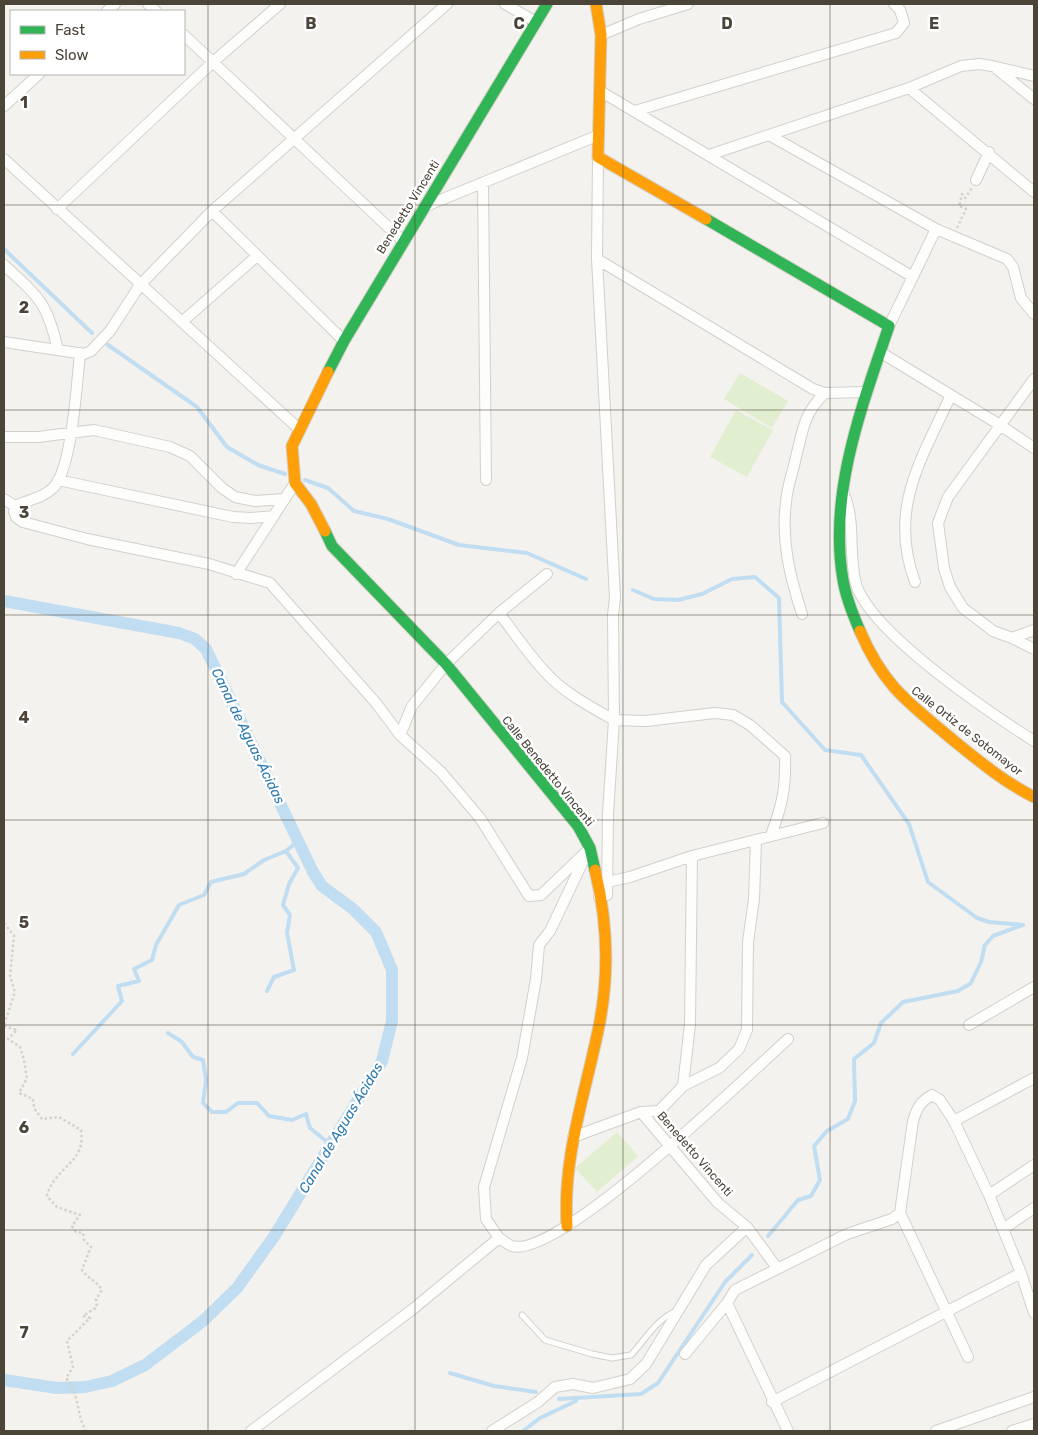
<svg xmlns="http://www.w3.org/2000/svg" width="1038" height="1435" viewBox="0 0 1038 1435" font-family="Rubik,sans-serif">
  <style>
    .green { fill: #e1eecf }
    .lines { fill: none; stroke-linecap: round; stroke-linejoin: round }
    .stream { stroke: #c0ddf1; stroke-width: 4 }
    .canal { stroke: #c0ddf1; stroke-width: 12 }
    .lane-casing { stroke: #d2d0cb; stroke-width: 7 }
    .street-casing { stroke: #d2d0cb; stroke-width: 12 }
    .fast-casing { stroke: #d3cfc5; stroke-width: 13 }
    .slow-casing { stroke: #d3cfc5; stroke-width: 13 }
    .path { stroke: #d3d2cc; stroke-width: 2.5; stroke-dasharray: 2.5 2.5; stroke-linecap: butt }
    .lane { stroke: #fdfdfc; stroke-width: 5 }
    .street { stroke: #fdfdfc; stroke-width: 10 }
    .fast { stroke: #30b455; stroke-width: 11 }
    .slow { stroke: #ff9f0a; stroke-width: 11 }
    .grid { fill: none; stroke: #4b4439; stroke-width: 1; stroke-opacity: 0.55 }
    .labels { text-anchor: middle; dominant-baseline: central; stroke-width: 5; stroke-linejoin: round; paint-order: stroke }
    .street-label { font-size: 12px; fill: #4b4439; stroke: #fff }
    .water-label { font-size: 14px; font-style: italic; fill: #2e7ab2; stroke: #fff }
    .grid-label { font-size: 16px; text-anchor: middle; font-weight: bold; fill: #4b4439; stroke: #fff; stroke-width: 5; stroke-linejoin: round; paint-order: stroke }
  </style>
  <rect width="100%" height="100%" fill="#f4f2ee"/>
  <path class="green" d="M740,373L788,401L772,428L724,399Z
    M736,410L773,430L747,477L710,457Z
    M617,1132L638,1156L597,1192L575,1168Z"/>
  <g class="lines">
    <path class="stream" d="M4,249L92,333
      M108,345L197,407L227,447L258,465L285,474
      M305,480L328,488L354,511L388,519L459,545L527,553L586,579
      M633,590L654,599L678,600L702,594L732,579L755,577L779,598L782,702L825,750L861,755L909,824L928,882L977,918L989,922L1023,925
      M267,991L274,977L294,970L287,933L290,915L283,905L289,884L298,868L286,851
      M168,1033L182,1042L193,1057L203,1060L206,1080L203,1103L212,1112H226L238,1103H257L269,1116L292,1120L306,1114L310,1128L331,1145
      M73,1054L122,1001L118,986L139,981L134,969L152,960L156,945L179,905L204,895L211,882L244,874L264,860L286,851L298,841
      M768,1236L798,1200L811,1196L820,1180L814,1146L827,1131L848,1119L855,1101L854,1059L874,1043L881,1023L903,1002L958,991L971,983L981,962L985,945L993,936L1020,926
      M450,1373L494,1386L536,1392
      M559,1399L641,1394L658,1383L725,1282L752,1255
      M523,1431L540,1418L576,1401"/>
    <path class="canal" d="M4,601L179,633L195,639L206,649L313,872L322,886L353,909L376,932L392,970V1021L382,1061L273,1238L237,1288L203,1321L145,1365L112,1381L85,1387L57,1388L4,1380"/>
    <g class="lane-casing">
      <path id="lane" d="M522,1315L545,1340L592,1354L612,1358L631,1355C645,1340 657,1318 677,1311"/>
    </g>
    <g class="street-casing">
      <path id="street" d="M148,4L156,11
        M505,4L536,22
        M107,11L115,4
        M184,35L403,241
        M601,35L639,19L688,4
        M997,69L1034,99
        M909,88L1034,192
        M600,91L913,277
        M4,106L39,74
        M635,111L896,33L904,23L900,10L894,4
        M769,135L936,229L1007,259L1013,267L1021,298L1034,314
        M709,155L909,88L961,66L979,64L992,66L1034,76
        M598,157L597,259L615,598L613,615L614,720L646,721L715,713L733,715L750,725L785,756C786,788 782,806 771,835
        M4,159L299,429
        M976,180L989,152
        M483,183L486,480
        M426,206L599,135
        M57,209L213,62L280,4
        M212,211L344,341
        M597,259L813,389L825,393L866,392
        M4,265C39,297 47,302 58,350
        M183,321L257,256
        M889,326L936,229
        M4,342L84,354L91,351L110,331L140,285L212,211L447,4
        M880,352L1000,425L1034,448
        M1034,379L948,497L938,523L944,568L950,587L963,608L993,631L1012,638L1034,630
        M4,437H38L94,430L170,447L190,456L222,488L235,497L255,501L285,499
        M58,480L233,517L251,518L274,516
        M844,494C856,523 848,554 856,584C871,633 990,713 1034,741
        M4,499L15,506L14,511L16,517L23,522L87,539L209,564L270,583L376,703L400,735L441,772L480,818L529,896L541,895L590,848
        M15,506C28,500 43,498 53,488C72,470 77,381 80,353
        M236,574L295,483
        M547,574L499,613C516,635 532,660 552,679C570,696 593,708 614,720L608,814L607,895L599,897
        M915,582C888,509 921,460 951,395
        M802,614C790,577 781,541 786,502C787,487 793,472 796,457C803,429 804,413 825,393
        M1012,638L1034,649
        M400,735L412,706L446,664L499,613
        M607,882L630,877L692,856L823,823
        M969,1025L1034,987
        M1034,1078L954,1121L989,1195L1021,1273L1034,1313
        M683,1086L719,1068L739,1049L747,1030L748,942L754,899L756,841
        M641,1112L659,1111L683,1086L690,1024L692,856
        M573,1137L641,1112L718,1203L747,1227L777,1268
        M989,1195L1034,1165
        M900,1213L968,1357
        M1003,1229L1034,1208
        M499,1238L486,1219L484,1187L522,1058L536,979L539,945L550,931L586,855
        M727,1303L788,1431
        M685,1354L727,1303L735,1290L847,1234L892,1219L900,1213L913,1121C917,1108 920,1102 932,1095L940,1100L954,1121
        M772,1402L1021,1273
        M251,1431L413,1309L499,1238C503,1240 508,1245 512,1246C558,1260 749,1074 788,1039
        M492,1431L538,1402L555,1387L573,1384L593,1388L630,1379L646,1364L706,1265L747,1227
        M936,1431L1034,1397
        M1012,1431L1034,1424"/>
    </g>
    <g class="fast-casing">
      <path id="fast" d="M706,219L889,326C862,406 828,494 843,580C846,598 853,615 860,631
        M328,372L344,341L547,4
        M325,531L332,546L446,664L578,826L590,848L595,870"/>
    </g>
    <g class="slow-casing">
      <path id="slow" d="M596,4L601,35L598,157L706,219
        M325,531L311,504L295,483L292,446L328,372
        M860,631C884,687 909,703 953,740C979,761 1004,782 1034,797
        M567,1226C562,1156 587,1089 600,1021C609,972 607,919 595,870"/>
    </g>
    <path class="path" d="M957,228L966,209L959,206L962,194L965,198L972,188
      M4,923L14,936L10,976L15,992L4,1025
      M4,1026L17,1030L8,1039L20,1047L24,1060L27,1078L19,1093L33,1099L34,1108L42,1119L59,1117L81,1130C87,1163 53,1168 47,1196L57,1207L80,1215L72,1226L76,1232L83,1233L84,1240L91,1247L82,1270C88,1279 97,1281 102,1290L96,1299L97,1307L83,1316L90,1318L67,1341L73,1367L66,1378C80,1395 76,1414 86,1431"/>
    <use href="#lane" class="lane"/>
    <use href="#street" class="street"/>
    <use href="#fast" class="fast"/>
    <use href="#slow" class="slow"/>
  </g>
  <path class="grid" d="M208,4V1431M415,4V1431M623,4V1431M830,4V1431M4,205H1034M4,410H1034M4,615H1034M4,820H1034M4,1025H1034M4,1230H1034"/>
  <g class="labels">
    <g class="street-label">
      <text transform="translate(408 207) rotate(-58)">Benedetto Vincenti</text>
      <text transform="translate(967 731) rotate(38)">Calle Ortiz de Sotomayor</text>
      <text transform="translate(548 771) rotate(51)">Calle Benedetto Vincenti</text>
      <text transform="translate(695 1154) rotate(49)">Benedetto Vincenti</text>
    </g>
    <g class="water-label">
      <text transform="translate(248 736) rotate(64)">Canal de Aguas Ácidas</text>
      <text transform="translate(341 1128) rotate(-59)">Canal de Aguas Ácidas</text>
    </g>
  </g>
  <g class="grid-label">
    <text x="311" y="29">B</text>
    <text x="519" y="29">C</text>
    <text x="727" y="29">D</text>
    <text x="934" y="29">E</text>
    <text x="24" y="108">1</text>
    <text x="24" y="313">2</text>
    <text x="24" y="518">3</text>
    <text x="24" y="723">4</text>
    <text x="24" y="928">5</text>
    <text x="24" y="1133">6</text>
    <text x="24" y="1338">7</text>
  </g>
  <rect width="1038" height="1435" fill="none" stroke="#4b4439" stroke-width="10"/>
  <rect x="10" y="10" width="175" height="65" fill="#ffffff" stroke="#b7b4b0"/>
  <rect x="20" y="26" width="25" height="8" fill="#30b455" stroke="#b7b4b0"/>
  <text x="55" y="35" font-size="15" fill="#4b4439">Fast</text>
  <rect x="20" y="51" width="25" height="8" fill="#ff9f0a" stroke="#b7b4b0"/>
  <text x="55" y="60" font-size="15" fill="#4b4439">Slow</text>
</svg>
